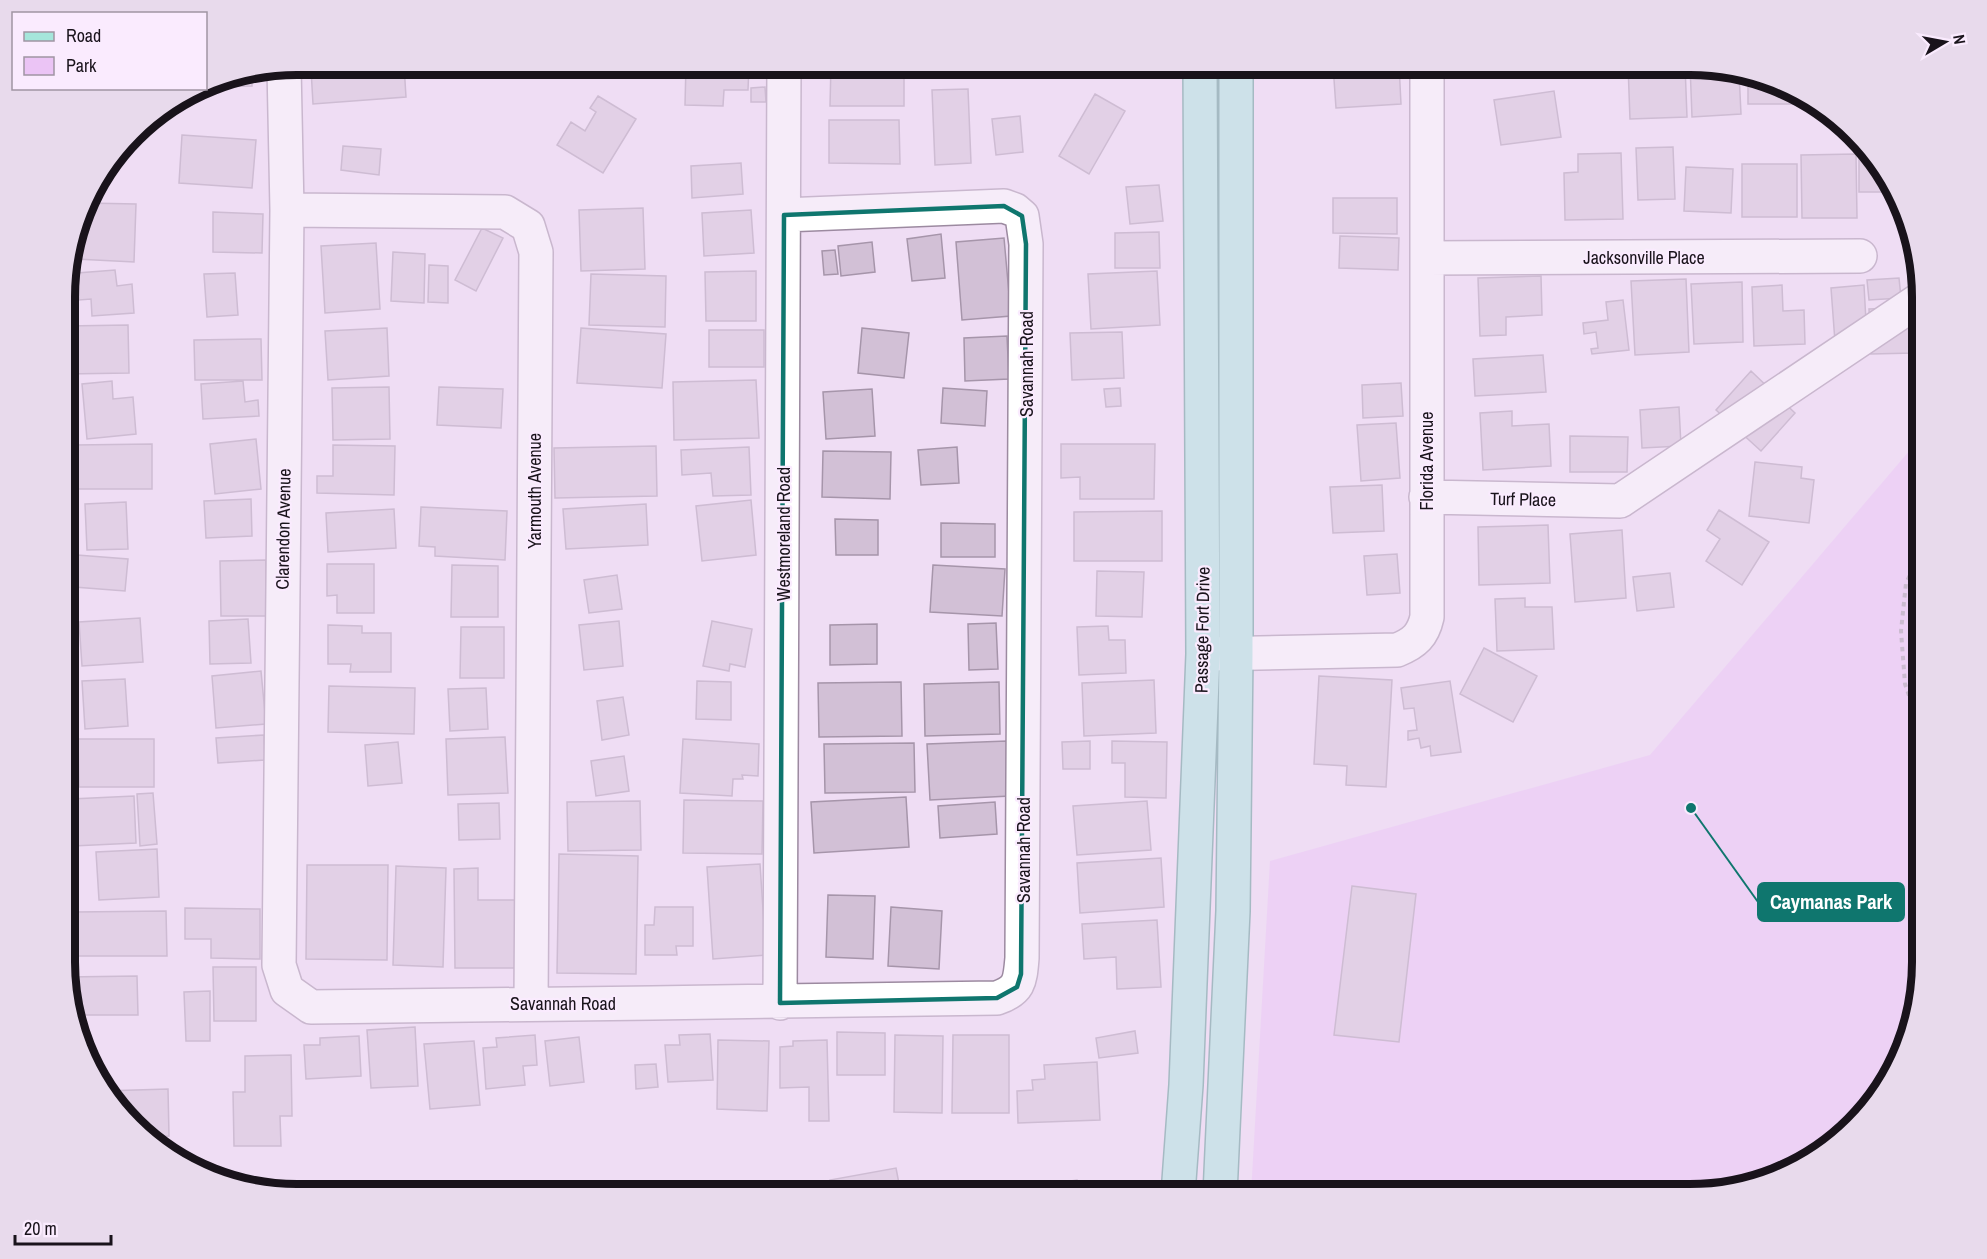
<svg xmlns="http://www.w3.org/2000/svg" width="1987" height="1259" viewBox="0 0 1987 1259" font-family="'Archivo Narrow',sans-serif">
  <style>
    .green { fill: #ebc4f5 }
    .building { fill: #d2c0d6; stroke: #a695aa; stroke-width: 1.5 }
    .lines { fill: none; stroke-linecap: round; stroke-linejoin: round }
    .minor-casing { stroke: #9c8aa0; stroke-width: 36 }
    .major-casing { stroke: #4d9188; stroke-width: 36 }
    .path { stroke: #a193a5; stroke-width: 4; stroke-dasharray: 4.5 4.5; stroke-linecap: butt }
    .minor { stroke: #fff; stroke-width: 33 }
    .major { stroke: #a5e6db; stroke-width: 33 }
    .marked { fill: none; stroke: #0f766e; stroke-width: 4.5; stroke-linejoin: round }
    .labels { text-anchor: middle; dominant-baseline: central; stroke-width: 4.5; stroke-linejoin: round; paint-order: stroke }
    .street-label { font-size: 18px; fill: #19131b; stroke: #faebfe }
    .rim { fill: none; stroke: #19131b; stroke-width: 8 }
    .leader { fill: none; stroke: #0f766e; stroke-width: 2 }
    .callout-dot { fill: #0f766e; stroke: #faebfe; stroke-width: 2 }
    .callout { fill: #0f766e; stroke: #0f766e; stroke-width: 2 }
    .callout-label { font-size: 20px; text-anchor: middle; font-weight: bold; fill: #fff }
  </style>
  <rect width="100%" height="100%" fill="#efddf4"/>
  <path class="green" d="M1922,436V977L1910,1037L1884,1091L1807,1163L1705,1194H1251L1270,861L1650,755Z"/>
  <path class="building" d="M324,65H404L406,97L313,104L311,69L325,68Z
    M686,65H749L748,90H724L723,106L685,105Z
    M831,65H904V106H830Z
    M942,65H976V70L941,68Z
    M1333,65H1399L1401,104L1336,108Z
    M1586,65H1625V69L1586,72Z
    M1628,65H1685L1687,117L1630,119Z
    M1690,65L1739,73L1741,114L1692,117Z
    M252,73V86L206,87V84L208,82Z
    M1748,74L1765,77L1801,95V104H1748Z
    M765,87L766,102H751V88Z
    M968,89L971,163L935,165L932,90Z
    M1554,91L1561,137L1501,145L1494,100Z
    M1095,94L1125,111L1089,174L1059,156Z
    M598,96L636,119L603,173L557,145L571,122L585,131L596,112L590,108Z
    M1020,116L1023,152L996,155L992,119Z
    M829,120H899L900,164L829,163Z
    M182,135L256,140L252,188L179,183Z
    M343,146L381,149L379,175L341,170Z
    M1673,147L1675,199L1638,200L1636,148Z
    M1859,147L1892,181L1895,192H1859Z
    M1621,153L1623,219L1565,220L1564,173L1578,172V154Z
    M1856,154L1857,218H1802L1801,155Z
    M741,163L743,194L692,198L691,166Z
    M1742,164H1797V217H1742Z
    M1686,167L1733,169L1731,213L1684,211Z
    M1159,185L1163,221L1130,224L1126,187Z
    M1333,198H1397V234L1333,233Z
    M86,203L136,204L134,262L76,259L77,231Z
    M643,208L645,269L581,271L579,210Z
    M751,210L754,253L704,256L702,213Z
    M213,212L263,214L262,253L213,252Z
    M482,228L503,238L476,291L455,280Z
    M1159,232L1160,268H1115V233Z
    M941,234L945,278L912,281L907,239Z
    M1340,236L1399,238L1398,270L1339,268Z
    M1004,238L1011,316L962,320L956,242Z
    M872,242L875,272L841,276L838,246Z
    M376,243L380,309L325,313L321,246Z
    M835,250L838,274L824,275L822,251Z
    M393,252L425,254L424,303L391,301Z
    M429,265L448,266V303L428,302Z
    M115,270L117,286L132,284L134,313L92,316L91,299L79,300L77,273Z
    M756,271V321H706L705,272Z
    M1157,271L1160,325L1091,329L1088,274Z
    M235,273L238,315L207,317L204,274Z
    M591,274L666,276L665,327L589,325Z
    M1541,276L1542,315L1506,317V335L1480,336L1478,278Z
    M1899,278L1901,298L1869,300L1867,280Z
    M1686,279L1689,352L1635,355L1631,281Z
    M1742,282L1743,342L1694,344L1691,284Z
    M1782,285L1783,311L1804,310L1805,344L1754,346L1752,287Z
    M1864,285L1867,340L1835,342L1831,288Z
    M1623,300L1629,350L1592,354L1591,349L1598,348L1596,332L1584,334L1583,323L1608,320L1606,302Z
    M1922,307V335H1914V353L1871,354L1869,309Z
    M128,325L129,373L66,374V326Z
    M387,328L389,376L328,380L325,331Z
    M581,328L666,334L662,388L577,383Z
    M862,328L909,333L904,378L858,373Z
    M709,330H764V367H709Z
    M1122,332L1124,378L1072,380L1070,333Z
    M1007,336L1009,379L965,381L964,338Z
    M261,339L262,380H195L194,340Z
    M1543,355L1546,392L1475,396L1473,359Z
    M1751,371L1795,413L1761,451L1716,410Z
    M756,380L759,438L674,440L673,382Z
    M112,381L113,399L133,397L136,434L87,439L82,384Z
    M243,381L245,402L258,400L259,416L203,419L201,384Z
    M1401,383L1403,416L1363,418L1362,385Z
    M389,387L390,439L333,440L332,388Z
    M439,387L503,389L501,428L437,425Z
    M943,388L987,391L985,426L941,423Z
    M1120,388L1121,406L1106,407L1104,389Z
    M872,389L875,436L826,439L823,392Z
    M1679,407L1681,446L1642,448L1640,410Z
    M1512,411V426L1549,424L1551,466L1483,470L1480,413Z
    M1396,423L1400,478L1361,481L1357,425Z
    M1570,436L1628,437L1627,472H1570Z
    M256,439L261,489L215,494L210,444Z
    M152,444V489H75V445Z
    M1061,444H1155L1154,499H1080V477L1061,478Z
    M333,445L395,446L394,495L317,493V476H333Z
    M656,446L657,496L555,498L554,448Z
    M749,447L751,495L713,496L711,473L682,475L681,450Z
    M957,447L959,483L921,485L918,450Z
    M823,451L891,452L890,499L822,497Z
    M1755,462L1802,467L1801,478L1814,480L1809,523L1749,516Z
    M1382,485L1384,531L1333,533L1330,487Z
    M251,499L252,536L206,538L204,501Z
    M751,500L756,555L702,561L696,506Z
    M126,502L128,549L87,550L85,504Z
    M646,504L648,545L566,549L563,509Z
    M421,507L507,511L505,560L435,556V547L419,546Z
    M394,509L396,548L328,552L326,513Z
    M1719,510L1769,542L1742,585L1706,561L1720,539L1707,530Z
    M1162,511V561H1074V512Z
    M835,519L878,520V555H836Z
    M941,523L995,524V557H941Z
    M1548,525L1550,583L1479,585L1478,527Z
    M1622,530L1626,598L1575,602L1570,534Z
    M1397,554L1400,593L1367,595L1364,556Z
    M77,555L128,559L125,591L74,587Z
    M266,560V616H221L220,561Z
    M327,564H374V613H337V595L327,596Z
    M452,565L498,566V617H451Z
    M933,565L1005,569L1002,616L930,612Z
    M1097,571L1144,572L1142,617L1096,616Z
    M1670,573L1674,607L1637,611L1633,577Z
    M617,575L622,609L589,613L584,580Z
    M1525,598V607H1552L1554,649L1497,651L1495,599Z
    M140,618L143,662L82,666L79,622Z
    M248,619L251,663L210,664L209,621Z
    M619,621L623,666L584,670L579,625Z
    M712,621L752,629L745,667L730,664L729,671L703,666Z
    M996,623L998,669L969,670L968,624Z
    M877,624V664L830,665V625Z
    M328,625L362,626V633H391V672H350L351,664H328Z
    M1108,626L1109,640H1125L1126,673L1079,675L1077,627Z
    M461,627H504V678H460Z
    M1484,648L1537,676L1513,722L1460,694Z
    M261,671L266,724L216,728L212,676Z
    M1319,676L1392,680L1386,787L1346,785L1347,766L1314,764Z
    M125,679L128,726L85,729L82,681Z
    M1154,680L1156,733L1084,736L1082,683Z
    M697,681L731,682V720L696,719Z
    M1450,681L1461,752L1431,756L1430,746L1421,748L1419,738L1408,740V731L1417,730L1414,708L1404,709L1401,688Z
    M901,682L902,736L819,737L818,683Z
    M999,682L1000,734L925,736L924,684Z
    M329,686L415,688L414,734L328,732Z
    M486,688L488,729L450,731L448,689Z
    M623,697L629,735L602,740L597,701Z
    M264,735L265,760L218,763L216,738Z
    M505,737L508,793L448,795L446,739Z
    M78,739H154V787H79Z
    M683,739L759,744L758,776L742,775L743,779H733L732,796L680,793Z
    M1007,741L1010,796L930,800L927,744Z
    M1090,741V769H1063L1062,742Z
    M1112,741L1167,742L1166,798L1125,797V763H1112Z
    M398,742L402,783L368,786L365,745Z
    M914,743L915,792L825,793L824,744Z
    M624,756L629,791L596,796L591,761Z
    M153,793L157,844L140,846L137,794Z
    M134,796L136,843L73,846L71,799Z
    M906,797L909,847L814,853L811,802Z
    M684,800L763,801L762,854L683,853Z
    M640,801L641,850L568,851L567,802Z
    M1147,801L1151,850L1077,855L1073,806Z
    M995,802L997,834L940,838L938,806Z
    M499,803L500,839L459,840L458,804Z
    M157,849L159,897L99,900L96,852Z
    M559,854L638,856L636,974L557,973Z
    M1161,858L1164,907L1080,913L1077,863Z
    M760,864L766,955L713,959L707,867Z
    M307,865H388L387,960L306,959Z
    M396,866L446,868L443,967L393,965Z
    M478,868V900H515L516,968H455L454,869Z
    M1352,886L1416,894L1399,1042L1334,1035Z
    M828,895L875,896L873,959L826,957Z
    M655,907H693V946H676L677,955H645V925H654Z
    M891,907L942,911L939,969L888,966Z
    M185,908L260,909V959L211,958V939H185Z
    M166,911L167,956H76L75,912Z
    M1157,920L1161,987L1117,989L1116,957L1084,959L1082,924Z
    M213,967H256V1021H214Z
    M137,976L138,1015H75L66,992V977Z
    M210,991V1041H186L184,992Z
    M415,1027L418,1086L371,1088L367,1030Z
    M1135,1031L1138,1053L1099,1058L1096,1038Z
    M837,1032L885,1033V1075H837Z
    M710,1034L713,1080L668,1082L665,1045H680L679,1035Z
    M535,1035L537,1065L523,1066L525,1085L486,1089L483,1048L497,1047L496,1038Z
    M895,1035L943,1036L942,1113L894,1112Z
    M953,1035H1009V1113H952Z
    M359,1036L361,1076L306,1079L304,1045H320V1038Z
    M579,1037L584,1082L550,1086L545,1041Z
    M718,1040L769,1041L767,1111L717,1109Z
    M827,1040L829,1121H809V1087L780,1088V1047L793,1046V1041Z
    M474,1041L480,1105L430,1109L424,1044Z
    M291,1055L292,1116H280L281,1146H234L233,1092H245V1056Z
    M1097,1062L1100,1120L1018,1123L1017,1091L1033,1090L1032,1080L1045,1079L1044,1065Z
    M656,1064L658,1087L636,1089L635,1065Z
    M168,1089L169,1136L149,1137L103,1091Z
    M896,1168L901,1194H833L830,1180Z
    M1077,1180L1078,1194H1050L1049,1184Z
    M817,1182L818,1194H777L776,1185Z"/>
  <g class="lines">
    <g class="minor-casing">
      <path id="minor" d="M284,67L287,210L279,965L287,990L311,1007C540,1003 768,1003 997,998C1020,990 1020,981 1022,958L1026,244L1022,216L1015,210L1004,206L784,215
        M287,210L505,212L528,226L536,252L531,1003
        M1427,258L1860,256
        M1426,497L1620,501L1922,298
        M1208,654L1397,650C1415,643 1423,635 1427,617V65
        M780,1003L784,65"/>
    </g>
    <g class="major-casing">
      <path id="major" d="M1178,1194L1186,1085L1203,654L1200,65
        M1220,1194L1233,911L1236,654V65"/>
    </g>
    <path class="path" d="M1922,552L1906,583L1901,631L1905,684L1922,733"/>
    <use href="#minor" class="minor"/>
    <use href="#major" class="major"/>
  </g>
  <path d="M0 0H1987V1259H0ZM1004,206L1022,216L1026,244L1021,974L1017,987L997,998L780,1003L784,215Z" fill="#efddf4" fill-opacity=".55" fill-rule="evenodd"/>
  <path class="marked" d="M1004,206L1022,216L1026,244L1021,974L1017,987L997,998L780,1003L784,215Z"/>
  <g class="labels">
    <g class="street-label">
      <text x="1644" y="257">Jacksonville Place</text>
      <text transform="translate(1026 364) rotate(-90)">Savannah Road</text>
      <text transform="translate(1426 461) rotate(-90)">Florida Avenue</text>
      <text transform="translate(534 491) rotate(-90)">Yarmouth Avenue</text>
      <text transform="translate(1523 499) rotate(1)">Turf Place</text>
      <text transform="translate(283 529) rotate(-89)">Clarendon Avenue</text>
      <text transform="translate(783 534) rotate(-90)">Westmoreland Road</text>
      <text transform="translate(1202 630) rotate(-89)">Passage Fort Drive</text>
      <text transform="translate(1023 850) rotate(-90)">Savannah Road</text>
      <text x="563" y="1003">Savannah Road</text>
    </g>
  </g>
  <path d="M0 0H1987V1259H0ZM297 75H1690A222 222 0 0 1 1912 297V962A222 222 0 0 1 1690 1184H297A222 222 0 0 1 75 962V297A222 222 0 0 1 297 75Z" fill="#e8daec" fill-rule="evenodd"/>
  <path class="rim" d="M297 75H1690A222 222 0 0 1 1912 297V962A222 222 0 0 1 1690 1184H297A222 222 0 0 1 75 962V297A222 222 0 0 1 297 75Z"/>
  <path class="leader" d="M1691 808L1758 902"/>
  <circle class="callout-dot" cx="1691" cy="808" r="6"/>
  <rect class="callout" x="1758" y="883" width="146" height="38" rx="6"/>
  <g class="callout-label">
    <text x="1831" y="909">Caymanas Park</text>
  </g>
  <rect x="12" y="12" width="195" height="78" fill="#faebfe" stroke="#a095a3" stroke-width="1.5"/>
  <rect x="24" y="32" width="30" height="9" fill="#a5e6db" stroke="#a095a3" stroke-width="1.5"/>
  <text x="66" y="42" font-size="18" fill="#19131b">Road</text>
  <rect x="24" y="57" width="30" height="18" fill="#ebc4f5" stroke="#a095a3" stroke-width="1.5"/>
  <text x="66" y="72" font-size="18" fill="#19131b">Park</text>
  <g transform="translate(1945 42) rotate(80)" stroke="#faebfe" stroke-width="4.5" paint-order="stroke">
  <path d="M0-4.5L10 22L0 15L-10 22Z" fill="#19131b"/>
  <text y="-9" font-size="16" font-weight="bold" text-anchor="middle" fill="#19131b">N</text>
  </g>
  <path d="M15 1235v9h96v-9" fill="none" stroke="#19131b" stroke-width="3"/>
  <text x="24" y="1235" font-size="18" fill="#19131b" stroke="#faebfe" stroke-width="4.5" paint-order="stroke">20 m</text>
</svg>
